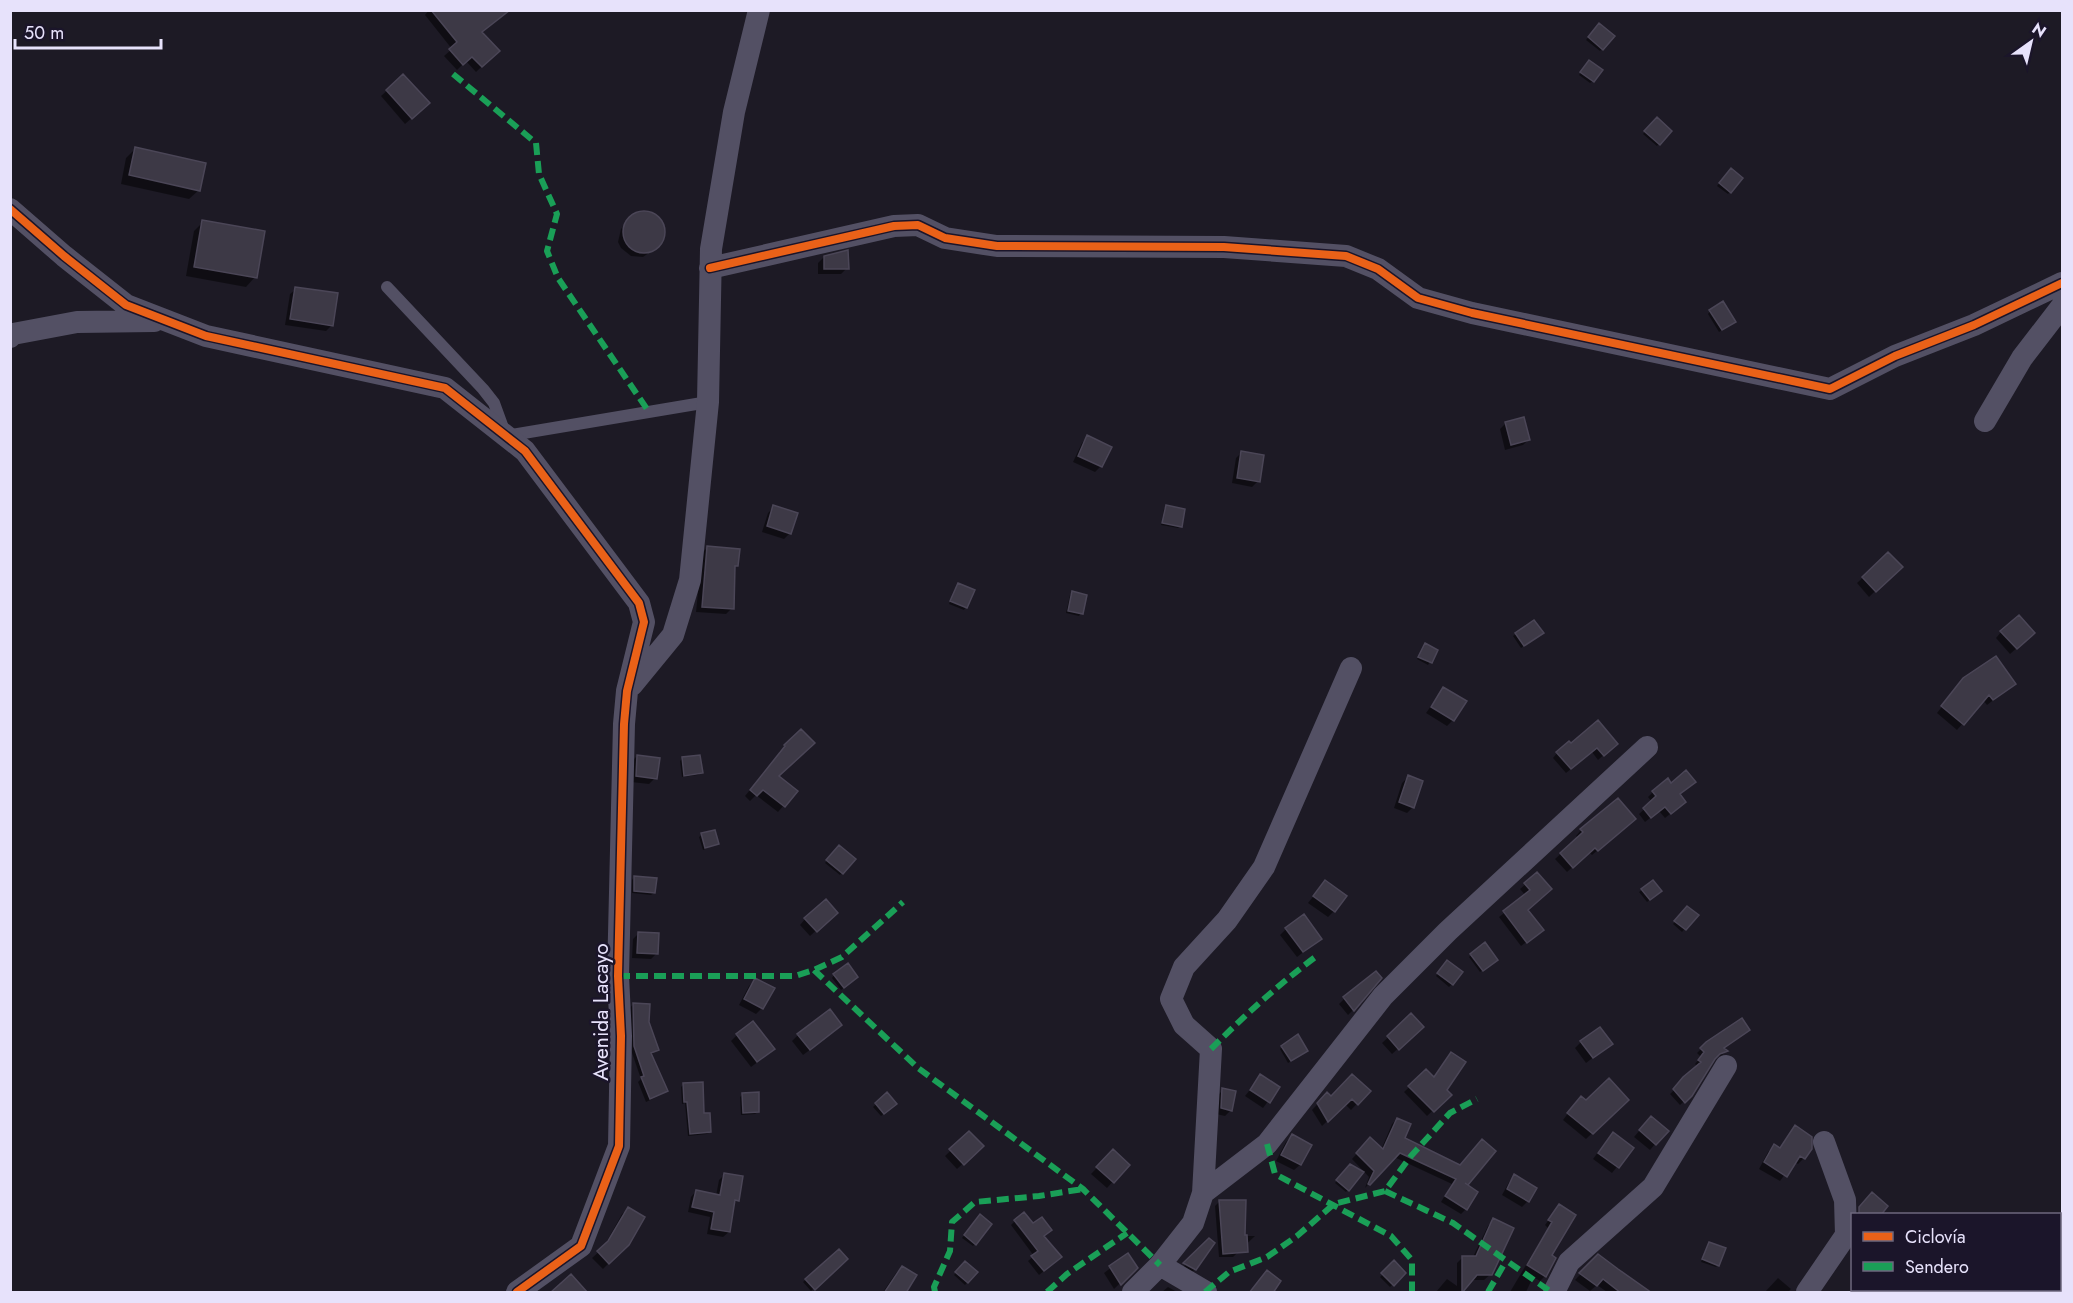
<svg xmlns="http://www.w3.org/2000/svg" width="2073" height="1303" viewBox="0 0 2073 1303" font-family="Jost,sans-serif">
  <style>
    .shadow { fill: #0007 }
    .building { fill: #3d3946; stroke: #4b4657; stroke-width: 1.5 }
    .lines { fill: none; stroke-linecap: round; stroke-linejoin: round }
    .service { stroke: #535064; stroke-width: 12 }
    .minor { stroke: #535064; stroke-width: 22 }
    .quiet { stroke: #1a9f57; stroke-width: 6; stroke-dasharray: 12 6; stroke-linecap: butt }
    .cycleway-casing { stroke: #1b152a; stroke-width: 11 }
    .cycleway { stroke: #ea6118; stroke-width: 8 }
    .labels { text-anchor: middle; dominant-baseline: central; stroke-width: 5; stroke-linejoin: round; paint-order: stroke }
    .street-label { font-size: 21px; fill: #e7e2fb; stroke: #1b152a }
  </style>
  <rect width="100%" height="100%" fill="#1d1a25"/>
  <path class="shadow" d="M429,10H509L481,32L498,51L476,72L466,61L457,70L444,56L452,49L425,15Z
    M1599,25L1613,36L1600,51L1586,40Z
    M1587,64L1593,81L1590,83L1579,75Z
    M403,76L422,109L405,124L381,96Z
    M1657,119L1670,131L1657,146L1643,134Z
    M135,149L199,190L189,199L121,184L126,158Z
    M1728,172L1730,192L1728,194L1717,186Z
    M650,213L660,220L662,226V238L653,250L643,257L631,256L621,248L618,242L621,229L631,217L637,214Z
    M203,222L255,277L246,287L186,276L194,231Z
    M824,257L847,268L841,274H818V263Z
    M296,289L332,325L326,331L285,325L290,294Z
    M1710,311L1732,324L1719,332L1708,314Z
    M1506,423L1529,439L1523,445L1505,450L1500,429Z
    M1088,437L1101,466L1095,472L1073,462L1082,443Z
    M1242,452L1258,481L1252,487L1232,483L1236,458Z
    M774,507L790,533L784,539L762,532L768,513Z
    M1166,507L1181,526L1178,528L1161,525L1164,509Z
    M708,547L737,565L734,568L732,608L726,614L696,612L702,553Z
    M1888,554L1900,567L1869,597L1857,583Z
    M958,584L966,607L964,610L949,604Z
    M1073,593L1081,613L1079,616L1066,613L1070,595Z
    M2001,632L2027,639L2010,654L1996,638Z
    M1516,634L1539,635L1521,648L1513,636Z
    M1423,648L1430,662L1428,665L1417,659Z
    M2014,684L1987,705L1983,700L1957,730L1937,713L1958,686Z
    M1444,688L1453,720L1447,726L1426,713Z
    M801,731L777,776L796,791L778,812L756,795L750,801L745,796L780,753L779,752Z
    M1616,744L1598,760L1592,752L1566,773L1553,758L1557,753Z
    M637,756L655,778L649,784L631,782V762Z
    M682,759L701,773L698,775L682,777L680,761Z
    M1408,777L1413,807L1407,813L1394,808L1402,783Z
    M1671,785L1689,787L1679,795V807L1665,818L1659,811L1645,822L1639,814L1652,802L1648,797L1653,792Z
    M1618,800L1629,824L1592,855L1589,852L1567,872L1555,859L1578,838L1576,836L1581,830Z
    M702,835L718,843L703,850L699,837Z
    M839,847L854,859L840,875L825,863Z
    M1537,874L1526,910L1537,934L1521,946L1499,917L1526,896L1520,889Z
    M634,877L654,893L651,895L632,893V880Z
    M1325,882L1334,911L1328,917L1308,903Z
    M1642,890L1657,894L1647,902L1639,892Z
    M1688,908L1697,915L1682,932L1673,924Z
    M830,918L810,936L800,925L805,919Z
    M1286,929L1314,944L1297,957L1280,935Z
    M639,933L657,953L651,959L632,958L633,939Z
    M1471,955L1494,962L1480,972L1469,957Z
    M1445,965L1452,984L1449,987L1436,976Z
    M834,975L854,980L841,990L832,978Z
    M755,980L762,1008L756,1014L739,1005L749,986Z
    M1344,999L1353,1010L1348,1015L1339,1004Z
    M633,1004L648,1022L657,1050L651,1055L667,1090L663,1094L646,1102L638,1082L641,1079L631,1050L630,1008Z
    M1411,1016L1422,1027L1392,1054L1382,1043Z
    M835,1031L803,1055L792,1041L798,1035Z
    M737,1035L767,1055L751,1067L731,1041Z
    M1581,1042L1611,1044L1586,1063L1575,1048Z
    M1707,1043L1723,1048L1726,1051L1722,1055L1715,1057L1691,1095L1680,1105L1670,1094L1698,1067L1695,1064L1701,1057L1697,1053Z
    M1282,1047L1304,1053L1288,1063L1280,1049Z
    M1426,1071L1449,1095L1427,1116L1404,1092Z
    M1261,1076L1278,1088L1263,1108L1245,1096Z
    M684,1084L703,1115L710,1132L707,1134L688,1136L685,1103L682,1104L681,1087Z
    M1223,1090L1231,1110L1225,1116L1216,1114L1217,1096Z
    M1368,1092L1351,1110L1345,1104L1322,1126L1312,1110L1327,1094L1331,1098Z
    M743,1094L758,1112L755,1114L741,1115L740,1097Z
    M887,1094L895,1104L881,1116L873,1107Z
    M1627,1100L1586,1139L1563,1120L1575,1104Z
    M1397,1119L1403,1139L1460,1167L1494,1151L1466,1185V1209L1461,1214L1441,1202L1452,1184L1394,1157L1365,1188L1369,1177L1352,1159L1370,1139L1381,1150L1392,1124Z
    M1645,1124L1655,1144L1650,1150L1634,1137Z
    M1796,1127L1804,1158L1798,1164L1794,1162L1780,1181L1759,1169L1768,1152L1774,1146L1779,1149Z
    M969,1133L982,1146L957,1169L945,1156Z
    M1292,1136L1310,1145L1300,1165L1294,1170L1276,1161L1286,1142Z
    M1607,1140L1632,1148L1612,1173L1593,1159Z
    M1113,1151L1128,1165L1107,1188L1091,1174Z
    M1350,1166L1348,1190L1346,1192L1335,1183Z
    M725,1174L737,1200L733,1204L729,1232L723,1237L707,1234L710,1217L688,1212L691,1197L696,1191L716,1196L719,1180Z
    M1514,1176L1528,1201L1522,1207L1502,1195L1509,1182Z
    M1220,1201L1244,1236H1255L1233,1257H1219L1215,1206Z
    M1559,1206L1545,1276L1540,1281L1533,1277L1526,1292H1510L1548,1228L1545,1225Z
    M628,1209V1244L603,1269L592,1258L603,1248L622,1214Z
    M978,1218L975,1244L973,1246L962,1238Z
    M1494,1220L1491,1274L1484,1280H1471L1461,1292H1436L1447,1279L1457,1286V1263L1463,1257H1473L1488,1226Z
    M1015,1221L1043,1237L1056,1261L1039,1275L1028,1261L1034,1256L1011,1225Z
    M1709,1244L1718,1265L1716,1267L1701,1262Z
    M839,1251L846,1259L811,1291L803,1282Z
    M1128,1255L1136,1268L1114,1289L1104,1273Z
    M1598,1256L1637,1292H1607L1597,1285L1590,1291L1575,1280Z
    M1190,1260L1198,1266L1192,1272L1183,1267Z
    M965,1263L976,1272L965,1285L954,1275Z
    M1394,1263L1404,1273L1390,1287L1380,1277Z
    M902,1267L904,1292H883L896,1273Z
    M1778,1278L1791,1289L1788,1292H1765Z
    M1168,1287L1177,1292H1162Z
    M1921,1290H1936L1934,1292H1919Z"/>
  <path class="building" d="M431,10H510L482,32L500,51L482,67L472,57L463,65L449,49L457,42Z
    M1599,23L1615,36L1603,50L1588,37Z
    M1589,60L1603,70L1594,82L1580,72Z
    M403,74L430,103L412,119L386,90Z
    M1657,117L1672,131L1660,145L1644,131Z
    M135,147L206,163L200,191L129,175Z
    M1731,168L1743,178L1731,193L1719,183Z
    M623 232a21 21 0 1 1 42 0a21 21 0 1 1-42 0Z
    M202,220L265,231L257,278L194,267Z
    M848,250L849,269H824V256Z
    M295,287L338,293L333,326L290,319Z
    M1723,301L1736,322L1722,330L1709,310Z
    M1524,417L1530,440L1511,445L1505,422Z
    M1087,435L1112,447L1102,467L1078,456Z
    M1241,451L1264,455L1260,482L1237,478Z
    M773,505L798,513L791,534L767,526Z
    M1166,505L1185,509L1182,527L1162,523Z
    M707,546L740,549L738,566H735L734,609L702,607Z
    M1888,552L1903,567L1876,592L1862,577Z
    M958,583L975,590L967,608L950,601Z
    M1072,591L1087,595L1083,614L1068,611Z
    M2019,615L2035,633L2017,649L2000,631Z
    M1534,620L1544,633L1524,646L1515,633Z
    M1425,643L1438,650L1432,663L1418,657Z
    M1996,656L2016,684L1993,700L1989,695L1964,725L1941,706L1963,678Z
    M1443,687L1467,701L1454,721L1431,707Z
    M1598,720L1618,744L1604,756L1597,748L1571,769L1556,752L1569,741L1571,743Z
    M801,729L815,743L779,776L798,791L785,807L763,790L757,796L750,790L785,746L784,745Z
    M637,755L660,758L657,779L636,776Z
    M700,755L703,773L684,776L682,757Z
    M1686,770L1696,782L1680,794L1686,802L1671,814L1665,807L1651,818L1643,808L1656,796L1652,791L1668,778L1671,783Z
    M1408,775L1423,781L1414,808L1399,802Z
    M1618,798L1636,819L1598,851L1595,848L1573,868L1560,853L1583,832L1580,829Z
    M715,830L719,844L705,848L701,833Z
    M839,845L856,859L843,874L826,860Z
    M1537,872L1552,889L1528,910L1544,930L1527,943L1503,911L1530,890L1524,883Z
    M634,876L657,878L655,893L634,891Z
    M1325,880L1347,896L1335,912L1313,896Z
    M1653,880L1662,891L1650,900L1641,889Z
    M826,899L838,913L817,932L804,918Z
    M1687,906L1699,915L1686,930L1674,921Z
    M1304,914L1322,939L1303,952L1285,928Z
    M638,932L659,933L658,954L637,953Z
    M1485,942L1498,960L1483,971L1470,954Z
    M1447,960L1463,972L1453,985L1437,973Z
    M848,963L858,977L844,988L833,974Z
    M1376,971L1382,978L1354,1011L1343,997Z
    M755,978L775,988L763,1009L744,999Z
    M633,1003L650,1004L649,1022L659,1050L651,1053L668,1091L650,1099L641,1077L644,1076L634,1046Z
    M830,1009L842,1025L810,1050L797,1034Z
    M1411,1013L1424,1027L1399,1050L1387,1036Z
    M1742,1018L1750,1030L1724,1048L1728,1051L1720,1054L1715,1059L1692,1096L1685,1103L1673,1089L1683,1077L1701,1062L1698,1060L1704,1052L1700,1048L1706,1042Z
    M753,1021L775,1049L757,1062L736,1034Z
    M1600,1027L1613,1044L1593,1058L1580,1041Z
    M1298,1034L1308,1051L1291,1061L1281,1046Z
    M1451,1052L1466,1062L1447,1090L1452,1095L1434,1112L1408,1086L1426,1069L1434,1077Z
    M1260,1074L1280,1087L1270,1103L1250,1090Z
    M1352,1074L1371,1091L1358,1105L1352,1099L1328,1122L1317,1103L1327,1092L1331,1096Z
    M1609,1078L1629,1100L1593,1134L1567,1113L1581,1096L1586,1100Z
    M703,1082L704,1113H710L711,1132L690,1134L687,1102H684L683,1083Z
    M1222,1088L1236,1091L1232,1111L1221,1108Z
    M759,1092V1112L743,1113L742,1093Z
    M887,1092L897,1104L884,1114L875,1103Z
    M1651,1116L1669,1131L1656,1145L1639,1130Z
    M1397,1118L1411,1124L1405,1138L1460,1165L1482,1139L1496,1151L1468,1185L1465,1183L1478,1192L1467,1210L1445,1196L1456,1179L1400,1153L1370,1185L1368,1184L1374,1171L1356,1153L1370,1137L1383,1149Z
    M1795,1125L1812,1137V1149L1805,1159L1800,1156L1787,1177L1764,1162L1774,1144L1780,1148Z
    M969,1131L984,1146L964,1165L949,1149Z
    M1613,1132L1634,1148L1619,1168L1598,1153Z
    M1292,1134L1312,1145L1301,1165L1281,1155Z
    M1113,1149L1130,1165L1114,1183L1096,1167Z
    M1350,1164L1364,1172L1349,1191L1336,1180Z
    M724,1173L743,1176L739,1201L735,1200L730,1232L711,1229L714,1212L692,1207L696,1190L720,1195Z
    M1514,1174L1537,1188L1529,1202L1507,1189Z
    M1872,1192L1888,1206L1881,1215H1859V1207Z
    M1219,1200H1246L1245,1235H1247L1248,1252L1223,1254Z
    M1559,1204L1576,1215L1552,1255L1556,1258L1546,1277L1527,1265L1552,1222L1548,1220Z
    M628,1207L645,1217L629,1245L609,1264L597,1251L608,1241Z
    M1024,1212L1033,1223L1042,1217L1052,1230L1044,1236L1062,1257L1044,1271L1031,1256L1038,1251L1014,1220Z
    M980,1214L992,1224L976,1245L964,1235Z
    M1493,1218L1514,1228L1492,1275H1477L1462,1293V1256H1476Z
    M1209,1238L1215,1243L1196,1270L1183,1263Z
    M1709,1242L1726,1248L1719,1266L1702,1259Z
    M839,1249L848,1259L815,1290L805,1279Z
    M1128,1253L1138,1268L1121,1285L1109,1266Z
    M1598,1254L1618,1269L1652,1293H1621L1603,1279L1597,1286L1579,1273Z
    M1394,1260L1406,1273L1394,1286L1381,1273Z
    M965,1261L978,1272L968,1283L955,1272Z
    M902,1266L917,1275L906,1293H884Z
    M1267,1270L1281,1281L1273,1293H1249Z
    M571,1274L588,1293H550Z"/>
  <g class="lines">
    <path class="service" d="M387,287L483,389L494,403L506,436L708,402"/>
    <path class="minor" d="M10,209L64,256L126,305L206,336L445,388L525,451L639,603L644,622L627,691L624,724L618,976L621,1036L619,1146L581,1246L517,1292
      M710,268L894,226L918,225L945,238L997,246L1224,247L1346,256L1378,269L1418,298L1472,313L1830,389L1895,356L1974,325L2062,283
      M10,337L13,334L77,322L154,321
      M1985,421L2022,358L2062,306
      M632,685L673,635L690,580L708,402L711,249L734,112L759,10
      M1203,1193L1267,1144L1383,996L1448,931L1647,747
      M1160,1265L1206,1292
      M1133,1292L1160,1265L1193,1223L1203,1193L1211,1049L1184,1025L1171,999L1184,967L1227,920L1264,867L1351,668
      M1554,1292L1569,1262L1653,1187L1726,1066
      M1807,1292L1846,1235L1845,1200L1824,1142"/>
    <path class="quiet" d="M453,74L536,143L539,174L557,214L547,251L558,278L649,412
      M814,970L918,1068L1083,1189L1160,1265
      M618,976H795L814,970L842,957L903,902
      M1211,1049C1245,1015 1279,984 1318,955
      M1267,1144L1275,1174L1391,1236L1412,1260V1292
      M1385,1191L1453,1223L1551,1292
      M935,1292L934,1287L950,1251L952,1222L975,1202L1039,1196L1083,1189
      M1047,1292L1067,1274L1127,1233
      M1205,1292L1229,1272L1267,1257L1297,1236L1334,1204L1385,1191L1411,1156L1450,1113L1477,1099
      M1488,1292L1506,1261"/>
    <g class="cycleway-casing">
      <path id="cycleway" d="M10,209L64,256L126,305L206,336L445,388L525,451L639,603L644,622L627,691L624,724L618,976L621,1036L619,1146L581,1246L517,1292
        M710,268L894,226L918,225L945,238L997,246L1224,247L1346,256L1378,269L1418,298L1472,313L1830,389L1895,356L1974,325L2062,283"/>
    </g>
    <use href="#cycleway" class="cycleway"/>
  </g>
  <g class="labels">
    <g class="street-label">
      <text transform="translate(601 1012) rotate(-90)">Avenida Lacayo</text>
    </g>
  </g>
  <rect width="2073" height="1303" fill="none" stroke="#e7e2fb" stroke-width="24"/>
  <rect x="1851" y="1213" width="210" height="78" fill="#1b152a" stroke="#6d677e" stroke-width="1.5"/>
  <rect x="1863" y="1232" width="30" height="9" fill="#ea6118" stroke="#6d677e" stroke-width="1.5"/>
  <text x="1905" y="1243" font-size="18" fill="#e7e2fb">Ciclovía</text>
  <rect x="1863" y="1262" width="30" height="9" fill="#1a9f57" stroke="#6d677e" stroke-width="1.5"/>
  <text x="1905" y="1273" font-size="18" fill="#e7e2fb">Sendero</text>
  <g transform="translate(2031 42) rotate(34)" stroke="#1b152a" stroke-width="4.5" paint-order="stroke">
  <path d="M0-4.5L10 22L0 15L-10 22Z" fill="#e7e2fb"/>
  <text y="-9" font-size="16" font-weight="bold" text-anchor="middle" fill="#e7e2fb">N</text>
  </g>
  <path d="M15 39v9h146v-9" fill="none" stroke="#e7e2fb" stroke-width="3"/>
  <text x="24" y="39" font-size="18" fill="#e7e2fb" stroke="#1b152a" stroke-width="4.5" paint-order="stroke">50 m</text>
</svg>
